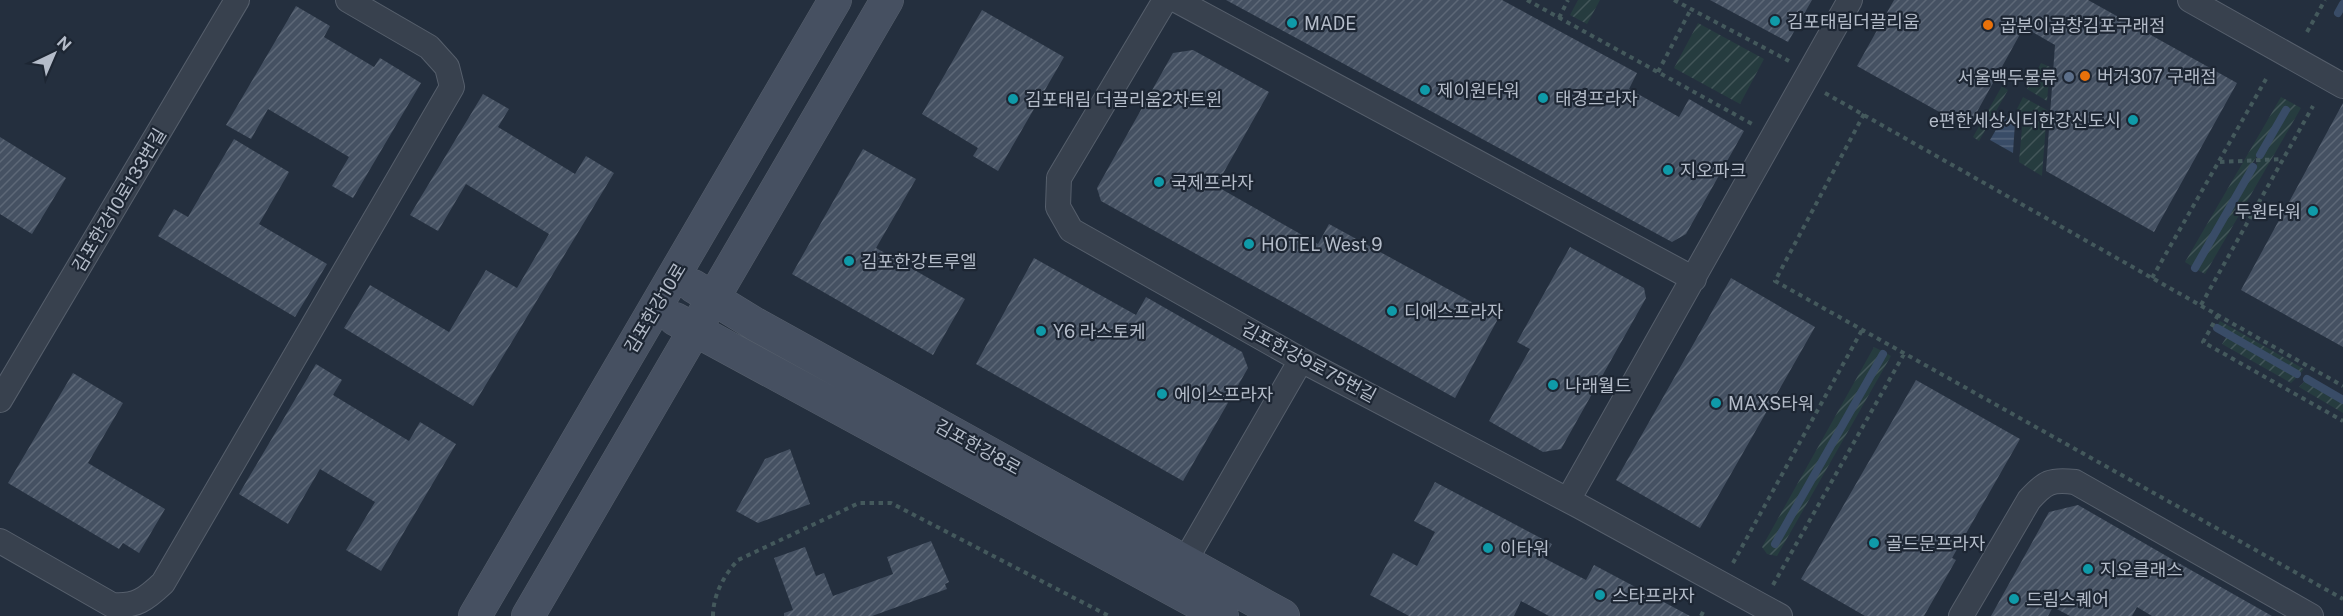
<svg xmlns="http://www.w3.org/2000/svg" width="2343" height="616" viewBox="0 0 2343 616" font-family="'Public Sans','Noto Sans KR',sans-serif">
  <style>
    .garden { fill: url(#garden-furrows) }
    .water { fill: url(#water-rules) }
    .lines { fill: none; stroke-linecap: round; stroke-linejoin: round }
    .stream { stroke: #394c67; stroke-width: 8 }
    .building { fill: url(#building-hatch) }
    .street-casing { stroke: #565f6c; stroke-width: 26 }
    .secondary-casing { stroke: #565f6c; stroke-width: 34 }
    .path { stroke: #44595c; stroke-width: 4; stroke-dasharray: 4.5 4.5; stroke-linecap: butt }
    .street { stroke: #38414e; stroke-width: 24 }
    .secondary { stroke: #465061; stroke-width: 33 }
    .culture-dot { fill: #0f9aa8; stroke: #1d2633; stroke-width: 2 }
    .food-dot { fill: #e8710a; stroke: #1d2633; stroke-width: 2 }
    .service-dot { fill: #5c6f8a; stroke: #1d2633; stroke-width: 2 }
    .labels { text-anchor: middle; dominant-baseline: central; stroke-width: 4.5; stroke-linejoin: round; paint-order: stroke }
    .poi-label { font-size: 18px; fill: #b4bcc9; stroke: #1d2633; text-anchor: start }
    .street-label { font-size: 18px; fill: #b4bcc9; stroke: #1d2633 }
  </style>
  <defs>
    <pattern id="garden-furrows" width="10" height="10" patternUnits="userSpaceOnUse" patternTransform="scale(1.5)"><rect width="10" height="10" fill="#263c3f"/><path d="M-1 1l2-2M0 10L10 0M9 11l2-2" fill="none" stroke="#435659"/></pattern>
    <pattern id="water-rules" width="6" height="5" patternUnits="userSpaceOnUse" patternTransform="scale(1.5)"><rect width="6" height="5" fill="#394c67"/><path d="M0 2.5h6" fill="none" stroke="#53647b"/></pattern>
    <pattern id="building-hatch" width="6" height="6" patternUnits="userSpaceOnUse" patternTransform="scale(1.5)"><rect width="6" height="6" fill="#455162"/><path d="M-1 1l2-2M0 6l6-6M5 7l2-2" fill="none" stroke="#5d6877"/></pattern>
  </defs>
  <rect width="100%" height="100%" fill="#242f3e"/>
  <path class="garden" d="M1578,0H1600L1587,24L1570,15Z
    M1698,23L1764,59L1740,104L1674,68Z
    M2041,63L2050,67L2047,101L2027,89Z
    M2002,86L2008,90L1979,141L1973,137Z
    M2023,97L2047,110L2042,176L2019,162L2023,116L2016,111Z
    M2281,97L2301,108L2205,274L2196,269L2288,110L2285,107L2193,267L2185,262Z
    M2220,321L2304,369L2300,374L2217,326Z
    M2227,336L2297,377L2291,383L2222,344Z
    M1874,347L1882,351L1775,544L1886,353L1891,356L1777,556L1767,554L1762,547Z
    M2305,381L2343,403V413L2299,387Z"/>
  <path class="water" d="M2004,116L2015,122L2013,153L1990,140Z"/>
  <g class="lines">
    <path class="stream" d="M2338,13L2343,4
      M2260,155L2286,110
      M2195,268L2253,167
      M2217,328L2297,374
      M2307,379L2343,400
      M1775,544L1883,354"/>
  </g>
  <path class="building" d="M1226,0H1502L1637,73L1629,89L1679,117L1689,99L1744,131L1686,234L1672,242Z
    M1710,0H1812L1788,42Z
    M1894,0H2088L2237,83L2154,232L2046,171L2055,45L2024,27L1968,128L1857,66Z
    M296,6L330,26L324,37L374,67L380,58L421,83L353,198L332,186L349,157L268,109L251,139L226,125Z
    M982,10L1064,57L998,171L973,156L978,148L922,114Z
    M1193,50L1269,92L1216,186L1318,244L1329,224L1499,317L1455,398L1101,201L1097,188L1173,53Z
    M483,94L509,109L498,127L575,174L586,156L614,173L473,406L344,328L370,285L449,332L486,270L517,288L549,234L466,184L438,231L410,215Z
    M2343,103V347L2241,290Z
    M0,137L66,178L32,234L0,214Z
    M234,139L289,172L259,224L327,264L295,317L158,236L174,209L188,217Z
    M863,149L916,179L876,248L965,299L933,355L792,274Z
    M1570,247L1644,288L1646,298L1561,449L1543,452L1489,421L1530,349L1517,342Z
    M1034,258L1136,315L1146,297L1242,352L1248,368L1183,481L976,364Z
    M1731,278L1815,327L1700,528L1616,480Z
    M316,364L342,380L333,395L409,441L420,422L456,444L381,571L346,550L375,502L320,469L288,524L239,494Z
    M73,373L123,403L88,463L165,509L139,553L123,543L119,549L8,483Z
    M1916,380L2020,439L1952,558L1956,560L1924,616H1865L1801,579Z
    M790,449L810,504L758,523L736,511L765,459Z
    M1435,482L1552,544L1544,558L1586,580L1594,565L1690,616H1549L1521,601L1514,616H1409L1370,595L1393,553L1417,566L1435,532L1414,521Z
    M2078,505L2182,565L2272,616H2152L2137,607L2132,616H2070L2053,607L2048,616H1991L2049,512Z
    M931,541L949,582L945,584L947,589L872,616H784V613L793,610L774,558L805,547L816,576L824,573L833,596L893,574L887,557Z"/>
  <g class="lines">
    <g class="street-casing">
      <path id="street" d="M1165,0L1059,178L1058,207L1071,230L1301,360L1579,506L1780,616
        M1176,0L1694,279
        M2190,0L2343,86
        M0,400L237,0
        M1568,500L1850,0
        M0,541L112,605C136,607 146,599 163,583L452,87L447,67L429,47L348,0
        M1185,561L1301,360
        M1961,616L2029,500C2045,482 2051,479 2075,482L2311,616"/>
    </g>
    <g class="secondary-casing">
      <path id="secondary" d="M693,286L755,324L1283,616
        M675,319L1222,616
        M475,616L835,0
        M528,616L887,0"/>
    </g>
    <path class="path" d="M1527,0L1754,125
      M1674,0L1789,61
      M1559,18L1568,0
      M2307,32L2325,0
      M1658,72L1691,9
      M1825,93L2343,386
      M1864,114L1775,281L2343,599
      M2220,162L2283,159
      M2152,278L2266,79
      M2201,305L2313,106
      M2218,315L2203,342L2343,421
      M1733,563L1862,330
      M1773,585L1904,354
      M713,616C713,595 724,575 738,560L859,503H891L1109,616
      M1701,616L1704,610"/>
    <use href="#street" class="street"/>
    <use href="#secondary" class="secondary"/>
  </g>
  <g class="culture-dot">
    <circle cx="1775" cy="21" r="6"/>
    <circle cx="1292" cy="23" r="6"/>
    <circle cx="1425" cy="90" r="6"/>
    <circle cx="1543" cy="98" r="6"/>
    <circle cx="1013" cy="99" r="6"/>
    <circle cx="2133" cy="120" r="6"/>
    <circle cx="1668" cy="170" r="6"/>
    <circle cx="1159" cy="182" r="6"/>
    <circle cx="2313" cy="211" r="6"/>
    <circle cx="1249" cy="244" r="6"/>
    <circle cx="849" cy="261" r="6"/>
    <circle cx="1392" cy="311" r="6"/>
    <circle cx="1041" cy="331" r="6"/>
    <circle cx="1553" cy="385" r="6"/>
    <circle cx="1162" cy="394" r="6"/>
    <circle cx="1716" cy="403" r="6"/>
    <circle cx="1874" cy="543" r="6"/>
    <circle cx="1488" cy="548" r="6"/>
    <circle cx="2088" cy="569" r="6"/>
    <circle cx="1600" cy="595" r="6"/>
    <circle cx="2014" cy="599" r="6"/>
  </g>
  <g class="food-dot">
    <circle cx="1988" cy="25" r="6"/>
    <circle cx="2085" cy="76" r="6"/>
  </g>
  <circle class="service-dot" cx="2069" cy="77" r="6"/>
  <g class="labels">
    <g class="poi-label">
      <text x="1787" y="21">김포태림더끌리움</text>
      <text x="1304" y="23">MADE</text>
      <text x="2000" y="25">곱분이곱창김포구래점</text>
      <text x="2097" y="76">버거307 구래점</text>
      <text x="2057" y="77" text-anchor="end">서울백두물류</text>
      <text x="1437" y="90">제이원타워</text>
      <text x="1555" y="98">태경프라자</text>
      <text x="1025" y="99">김포태림 더끌리움2차트윈</text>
      <text x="2121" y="120" text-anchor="end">e편한세상시티한강신도시</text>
      <text x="1680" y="170">지오파크</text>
      <text x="1171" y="182">국제프라자</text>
      <text x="2301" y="211" text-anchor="end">두원타워</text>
      <text x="1261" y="244">HOTEL West 9</text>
      <text x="861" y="261">김포한강트루엘</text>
      <text x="1404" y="311">디에스프라자</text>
      <text x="1053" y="331">Y6 라스토케</text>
      <text x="1565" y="385">나래월드</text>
      <text x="1174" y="394">에이스프라자</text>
      <text x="1728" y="403">MAXS타워</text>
      <text x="1886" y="543">골드문프라자</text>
      <text x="1500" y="548">이타워</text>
      <text x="2100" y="569">지오클래스</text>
      <text x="1612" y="595">스타프라자</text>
      <text x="2026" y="599">드림스퀘어</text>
    </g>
    <g class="street-label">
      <text transform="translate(119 200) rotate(-59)">김포한강10로133번길</text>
      <text transform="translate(655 308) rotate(-59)">김포한강10로</text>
      <text transform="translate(1309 362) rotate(28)">김포한강9로75번길</text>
      <text transform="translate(978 447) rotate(29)">김포한강8로</text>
    </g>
  </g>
  <g transform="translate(54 54) rotate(44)" stroke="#1d2633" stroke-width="4.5" paint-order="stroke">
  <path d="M0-4.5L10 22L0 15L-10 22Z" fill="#b4bcc9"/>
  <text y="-9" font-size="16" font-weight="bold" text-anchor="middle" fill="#b4bcc9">N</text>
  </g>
</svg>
